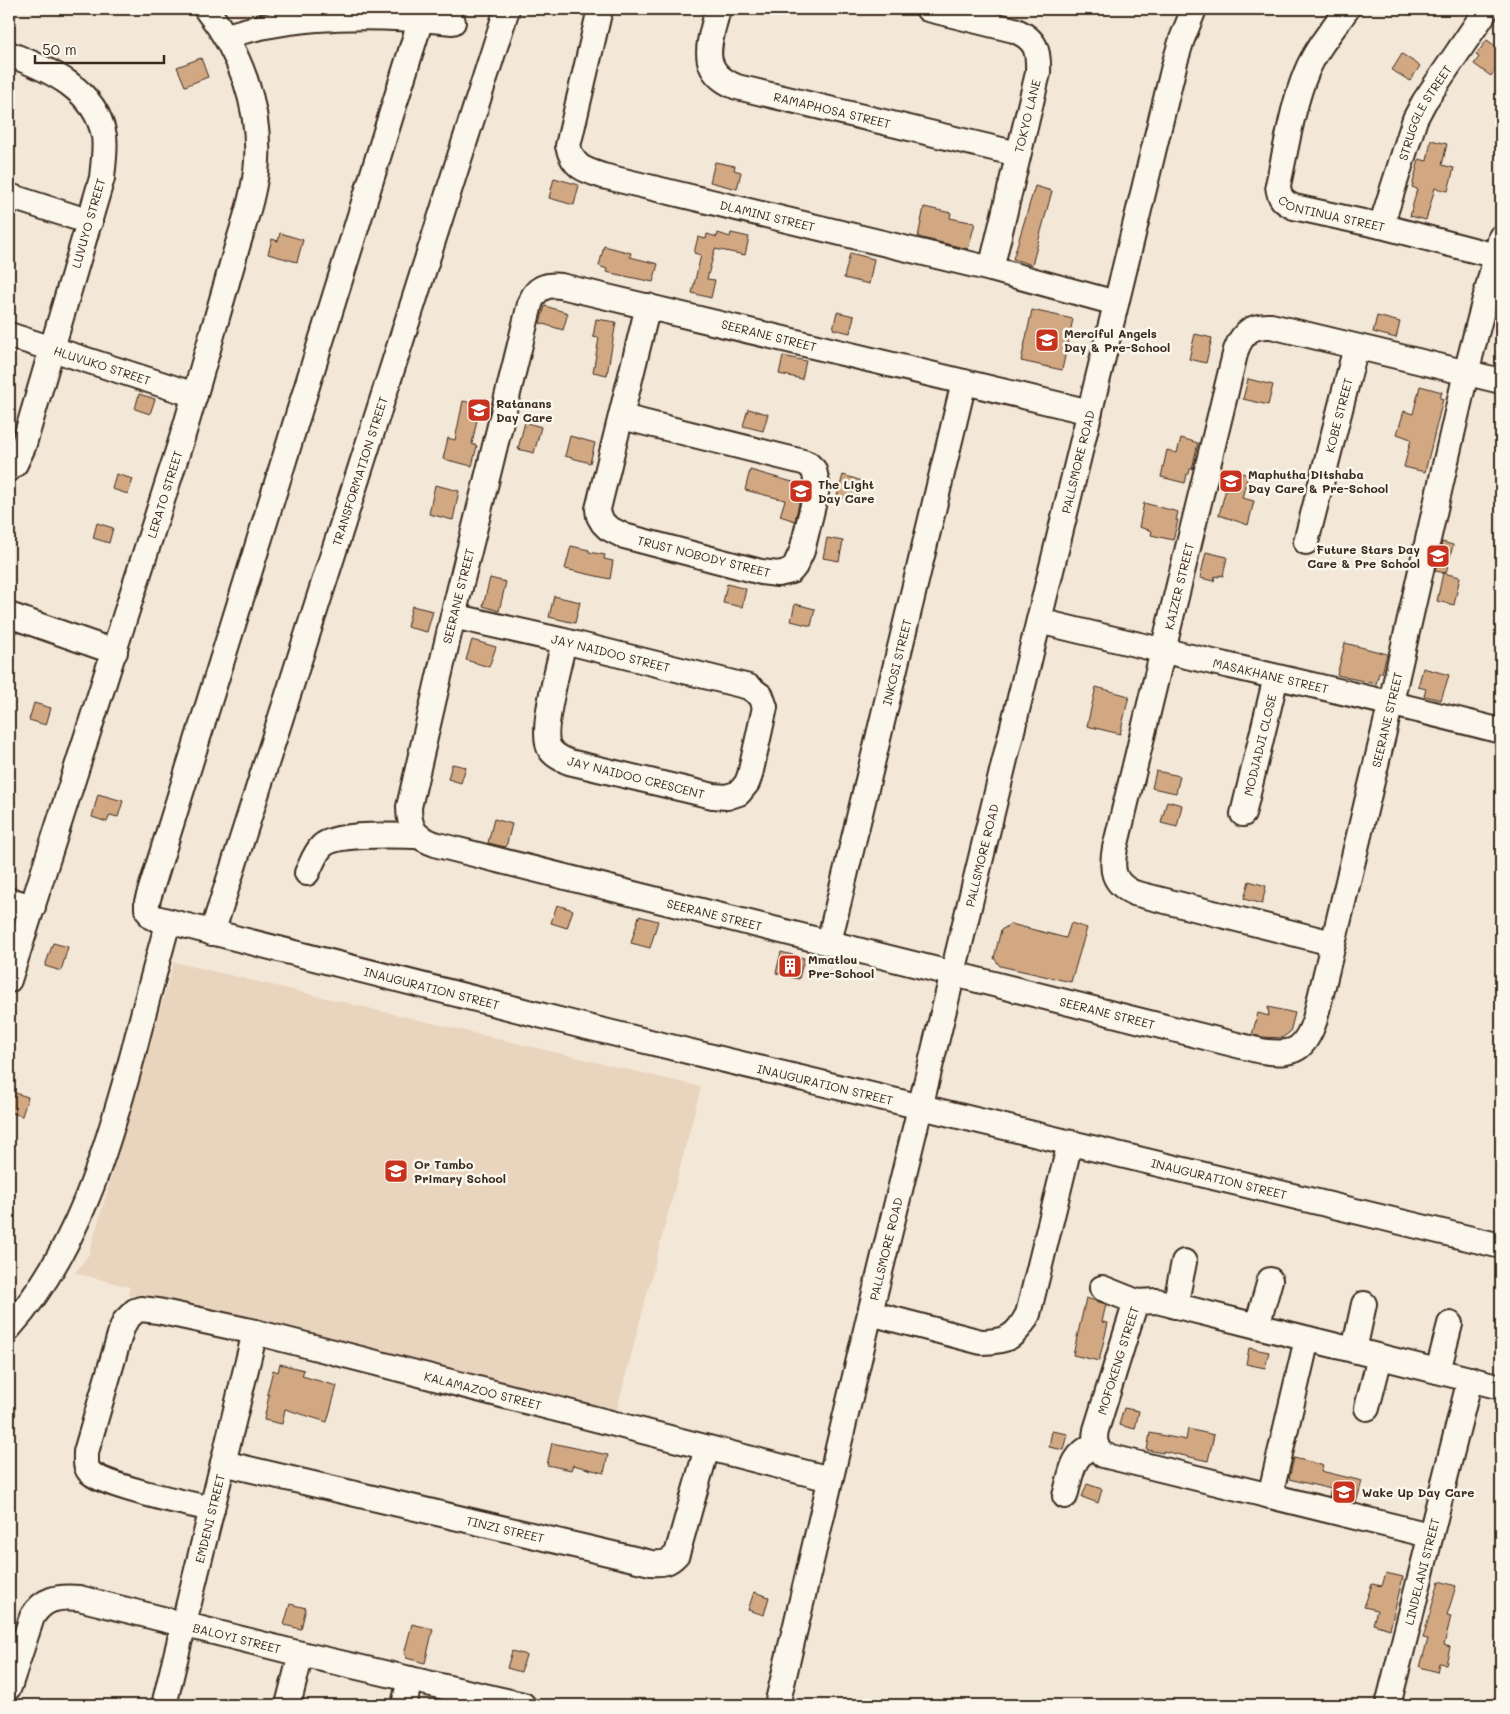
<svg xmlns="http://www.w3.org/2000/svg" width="1510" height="1714" viewBox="0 0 1510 1714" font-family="Mali,sans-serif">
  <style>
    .built { fill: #e9d4be }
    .building { fill: #d2a883; stroke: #3b2a1e }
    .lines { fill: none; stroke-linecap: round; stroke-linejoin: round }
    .minor-casing { stroke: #3b2a1e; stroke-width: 28 }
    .minor { stroke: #fbf7ec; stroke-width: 24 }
    .labels { text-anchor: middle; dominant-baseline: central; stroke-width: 5; stroke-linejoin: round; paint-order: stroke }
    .street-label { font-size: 12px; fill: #3b2a1e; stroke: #fbf7ec }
    .poi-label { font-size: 12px; font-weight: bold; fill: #3b2a1e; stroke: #fbf7ec; text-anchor: start }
  </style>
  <rect width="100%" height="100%" fill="#f3e7d7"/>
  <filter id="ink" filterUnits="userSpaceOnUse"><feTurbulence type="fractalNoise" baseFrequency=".02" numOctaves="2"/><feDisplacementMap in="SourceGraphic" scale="10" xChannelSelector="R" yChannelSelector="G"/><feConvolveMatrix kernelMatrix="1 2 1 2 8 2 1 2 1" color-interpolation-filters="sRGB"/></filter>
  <g filter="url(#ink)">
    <path class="built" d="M174,962L701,1087L616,1413L128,1295L130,1287L75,1273L89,1254Z"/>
    <path class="building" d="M1487,40L1501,50V61L1491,76L1474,64L1479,57L1476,55Z
      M1402,54L1420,66L1410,81L1392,70Z
      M201,58L208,77L185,86L177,67Z
      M1431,140L1447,144L1442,165L1454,168L1448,191L1435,188L1426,220L1410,216L1417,189L1412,187L1419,159L1427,161Z
      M715,162L735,166L734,170L741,172L737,189L710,182Z
      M554,178L579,185L574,205L549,198Z
      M1035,186L1052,191L1032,265L1013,259Z
      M924,207L951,213L950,218L975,223L968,249L918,237Z
      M280,233L303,240L297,262L268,254L272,239L278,241Z
      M718,233L730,237L731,233L749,237L745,255L715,249L707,279L715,280L711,298L692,293L701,255L694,253L698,237L706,239L707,234L717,237Z
      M604,246L631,253L630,257L658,264L653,282L606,272L607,269L599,266Z
      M850,253L874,259L869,284L844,278Z
      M545,306L568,313L563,330L540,323Z
      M1032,310L1073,319L1062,370L1021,361Z
      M837,312L854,316L850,333L833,329Z
      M1377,316L1400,322L1396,338L1373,332Z
      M596,319L616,322L607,375L593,372L599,338L593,337Z
      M1195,334L1212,338L1206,363L1189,359Z
      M783,356L806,361L802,379L779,374Z
      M1248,379L1273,385L1268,405L1243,399Z
      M1420,386L1442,392L1440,398L1443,399L1425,472L1404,467L1411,439L1397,434L1404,411L1413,414Z
      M139,394L155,399L150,414L135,409Z
      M463,401L480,405L472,444L477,446L472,466L443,459L448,438L455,440Z
      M748,409L768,414L763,431L743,426Z
      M525,422L541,427L534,453L518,449Z
      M570,436L595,443L590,463L565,456Z
      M1181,438L1198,443L1192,469H1190L1189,474H1187L1185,483L1161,477L1167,450L1177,453Z
      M750,470L803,485L795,521L780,516L785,500L745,490Z
      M1231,470L1248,475L1242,498L1254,501L1248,525L1219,515Z
      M116,474L133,479L128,494L112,489Z
      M843,475L862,481L856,502L837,496Z
      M435,485L459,491L453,520L429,514Z
      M1144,503L1178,512L1176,520H1178L1173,540L1151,535L1152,531L1139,527Z
      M97,523L113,528L109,543L93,538Z
      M827,538L843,541L839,561L823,558Z
      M1442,542L1453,545L1446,573L1435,571Z
      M571,546L589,550V552L605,555L604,559L613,561L610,579L565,569Z
      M1206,552L1227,557L1223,576L1219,575V577L1215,576L1214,581L1200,578Z
      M1443,573L1460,577L1454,605L1437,601Z
      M490,578L506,582L499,611L483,606Z
      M727,584L746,589L742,607L723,603Z
      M554,596L580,602L575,623L549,617Z
      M795,604L815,609L811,626L791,621Z
      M412,606L433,611L427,632L407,627Z
      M472,640L496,647L489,667L466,660Z
      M1345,643L1387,654L1382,673H1379L1376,684L1337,675Z
      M1423,668L1449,675L1441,700L1424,696L1426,689L1418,687Z
      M1096,687L1129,696L1120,734L1087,726Z
      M34,703L51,708L46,725L29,720Z
      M452,764L466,767L461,783L448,779Z
      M1156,771L1180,776L1176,793L1152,788Z
      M98,794L123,801L118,817L110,815L107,822L92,817Z
      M1167,801L1182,805L1177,827L1161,823Z
      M494,819L512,824L506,847L488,843Z
      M1249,881L1266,886L1262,904L1244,899Z
      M557,905L573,910L567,928L551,923Z
      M639,916L658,921L650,948L631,943Z
      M1071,923L1087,928L1071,982L1000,966L994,958L1001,930L1011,924L1066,938Z
      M53,943L68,947L61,971L45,966Z
      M781,952L804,958L799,979L776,973Z
      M1268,1007L1295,1013L1290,1032L1282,1038L1263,1037L1252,1035L1258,1013L1269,1016Z
      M12,1092L28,1097L22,1116L9,1112V1102Z
      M1086,1298L1106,1304L1102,1322L1108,1323L1099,1361L1073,1355Z
      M1249,1348L1269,1352L1265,1368L1246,1364Z
      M280,1364L304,1370L302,1376L337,1386L327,1422L285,1409L282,1424L264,1420L269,1395L267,1394L273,1370L278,1372Z
      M1124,1408L1139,1411L1135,1429L1119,1425Z
      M1188,1429L1214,1435L1208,1461L1163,1451V1453L1147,1450L1150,1433L1186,1440Z
      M1052,1431L1068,1434L1064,1450L1049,1447Z
      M552,1443L608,1455L604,1473L573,1465L571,1470L547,1465Z
      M1294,1458L1323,1465L1321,1471L1362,1481L1356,1503L1329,1496L1331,1489L1289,1479Z
      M1087,1484L1102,1489L1098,1503L1082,1497Z
      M1386,1573L1403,1577L1390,1629L1373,1624L1377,1610L1364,1607L1372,1584L1382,1586Z
      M1439,1581L1456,1586L1447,1615L1451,1616L1444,1645L1450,1647L1446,1664L1439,1663L1437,1672L1420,1667L1428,1639L1423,1638Z
      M754,1592L769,1597L764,1615L748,1610Z
      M290,1604L306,1608L301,1629L284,1625Z
      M412,1624L433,1629L425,1663L406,1658V1655L404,1654Z
      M512,1651L526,1655L521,1672L507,1668Z"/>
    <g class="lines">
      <g class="minor-casing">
        <g id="minor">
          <path id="s1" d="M424,9L147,902V909L152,917L579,1025L1501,1246"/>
          <path id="s2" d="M600,9L568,146C573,167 584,170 603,176L991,269L1116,303"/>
          <path id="s3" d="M718,9C710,42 696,71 737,87L1018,154"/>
          <path d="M928,9L1014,30C1036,39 1039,50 1038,73L991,269"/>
          <path id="s4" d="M1347,9C1333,29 1315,50 1306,73C1292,107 1286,150 1278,185C1279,198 1283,202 1294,207L1381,226L1496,256"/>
          <path d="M227,36C298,13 378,15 453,22"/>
          <path d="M9,54C48,69 96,89 104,136C106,149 103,165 102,178L23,447L15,464L9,469"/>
          <path d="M9,196L90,222"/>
          <path id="s5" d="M1381,226L1415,119L1424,102L1487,9"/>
          <path id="s6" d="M9,335L195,395"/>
          <path id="s7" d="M1090,412L561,286C546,284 535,288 530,304L453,616L409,807C409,831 416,838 438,845L1261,1051C1294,1056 1305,1050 1315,1019L1391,702L1466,373L1501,237"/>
          <path d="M622,417L803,462L808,464L814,470L817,484L816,493L802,551L795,566L791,571L778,574L761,572L624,536L608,528L603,523L599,516L598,509L648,306"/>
          <path id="s8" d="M1306,542L1356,347"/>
          <path d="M9,615L115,652"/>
          <path id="s9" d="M453,616L564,641L749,687L761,696L765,707L750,775L747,783L739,793L727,797L713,796L569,762C562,759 554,756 550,749C539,734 560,661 564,641"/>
          <path id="s10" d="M1039,621C1193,659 1348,691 1501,731"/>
          <path id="s11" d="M1243,814L1276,677"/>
          <path d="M307,873C312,863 315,853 322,846C337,832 397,836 418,836"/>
          <path d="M9,900L33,907"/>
          <path id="s12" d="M212,933L507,9"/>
          <path id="s13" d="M829,942L964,382"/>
          <path id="s14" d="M1332,943L1134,893C1112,883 1111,869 1115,848L1236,350C1243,332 1252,325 1271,326L1501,381"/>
          <path id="s15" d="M9,980C68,800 125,619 182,438C200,379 216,320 233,261C242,228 255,195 257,161C260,106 240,51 206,9"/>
          <path d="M1102,1288L1137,1302"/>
          <path d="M1175,1306L1184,1262"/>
          <path d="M870,1313L981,1342C1007,1342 1016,1337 1028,1314L1070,1143"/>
          <path d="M1257,1326L1270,1280"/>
          <path d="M9,1328C77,1252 107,1150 133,1054C144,1010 156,966 168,922"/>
          <path d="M1354,1350L1364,1304"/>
          <path d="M1438,1371L1450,1324"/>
          <path d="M1367,1408L1380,1357"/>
          <path id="s16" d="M223,1463L651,1563C663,1564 669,1563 677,1554L707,1448"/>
          <path d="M1065,1496C1072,1472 1071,1455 1096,1444"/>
          <path d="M1270,1496L1307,1339"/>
          <path id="s17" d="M212,1509C190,1504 99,1485 89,1471C85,1466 86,1459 86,1452L121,1331L125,1321L135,1311L141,1309L158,1311L255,1332L830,1479"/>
          <path id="s18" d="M1429,1535L1103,1455C1095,1448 1094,1440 1096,1430L1134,1308L1137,1302L1157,1301L1501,1387"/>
          <path id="s19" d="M9,1687L32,1617C43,1598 59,1596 79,1598L301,1654L523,1705"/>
          <path id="s20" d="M164,1705L255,1332"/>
          <path d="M288,1705L301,1654"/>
          <path d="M404,1705L410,1679"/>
          <path id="s21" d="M777,1705L870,1313L1175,62L1182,39L1194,9"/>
          <path id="s22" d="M1388,1705L1470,1379"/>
        </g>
      </g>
      <use href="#minor" class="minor"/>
    </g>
  </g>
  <defs>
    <g id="school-square" transform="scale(1.25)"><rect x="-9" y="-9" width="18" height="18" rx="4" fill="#c8321e" stroke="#fbf7ec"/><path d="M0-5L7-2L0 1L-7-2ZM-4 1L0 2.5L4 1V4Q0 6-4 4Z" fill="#fff"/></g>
    <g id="building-square" transform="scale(1.25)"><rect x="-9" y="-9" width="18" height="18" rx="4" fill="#c8321e" stroke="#fbf7ec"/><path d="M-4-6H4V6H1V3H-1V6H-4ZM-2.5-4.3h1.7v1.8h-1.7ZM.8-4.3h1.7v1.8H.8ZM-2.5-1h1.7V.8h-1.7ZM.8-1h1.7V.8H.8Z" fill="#fff"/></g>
  </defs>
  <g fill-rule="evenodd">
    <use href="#school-square" x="1047" y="340"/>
    <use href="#school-square" x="479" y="410"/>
    <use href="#school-square" x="1231" y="481"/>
    <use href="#school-square" x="801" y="491"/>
    <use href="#school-square" x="1438" y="556"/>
    <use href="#building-square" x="790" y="966"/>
    <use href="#school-square" x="396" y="1171"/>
    <use href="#school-square" x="1344" y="1492"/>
  </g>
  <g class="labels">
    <g class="street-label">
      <text stroke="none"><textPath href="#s3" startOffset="190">RAMAPHOSA STREET</textPath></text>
      <text stroke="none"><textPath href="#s5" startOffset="122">STRUGGLE STREET</textPath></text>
      <text transform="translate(1027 116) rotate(-76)">TOKYO LANE</text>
      <text stroke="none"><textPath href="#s4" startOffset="259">CONTINUA STREET</textPath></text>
      <text stroke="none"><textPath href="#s2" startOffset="359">DLAMINI STREET</textPath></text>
      <text transform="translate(88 223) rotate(-74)">LUVUYO STREET</text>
      <text transform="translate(769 335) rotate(14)">SEERANE STREET</text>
      <text stroke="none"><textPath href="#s6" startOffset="98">HLUVUKO STREET</textPath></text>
      <text stroke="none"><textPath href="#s8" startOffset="131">KOBE STREET</textPath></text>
      <text stroke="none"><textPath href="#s21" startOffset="1279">PALLSMORE ROAD</textPath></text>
      <text stroke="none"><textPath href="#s12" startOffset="485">TRANSFORMATION STREET</textPath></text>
      <text stroke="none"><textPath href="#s15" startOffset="510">LERATO STREET</textPath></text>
      <text transform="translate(704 556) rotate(14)">TRUST NOBODY STREET</text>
      <text stroke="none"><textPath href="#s14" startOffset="528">KAIZER STREET</textPath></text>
      <text transform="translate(458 596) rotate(-76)">SEERANE STREET</text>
      <text stroke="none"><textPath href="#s9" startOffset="162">JAY NAIDOO STREET</textPath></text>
      <text stroke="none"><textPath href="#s13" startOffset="288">INKOSI STREET</textPath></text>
      <text stroke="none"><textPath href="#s10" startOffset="238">MASAKHANE STREET</textPath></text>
      <text stroke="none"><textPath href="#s7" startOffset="2382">SEERANE STREET</textPath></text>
      <text stroke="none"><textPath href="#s11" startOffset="71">MODJADJI CLOSE</textPath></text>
      <text transform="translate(636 777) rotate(14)">JAY NAIDOO CRESCENT</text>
      <text stroke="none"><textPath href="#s21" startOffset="874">PALLSMORE ROAD</textPath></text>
      <text stroke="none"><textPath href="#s7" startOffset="1439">SEERANE STREET</textPath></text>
      <text stroke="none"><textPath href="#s1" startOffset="1240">INAUGURATION STREET</textPath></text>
      <text stroke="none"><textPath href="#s7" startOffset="1844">SEERANE STREET</textPath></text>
      <text stroke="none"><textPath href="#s1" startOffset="1645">INAUGURATION STREET</textPath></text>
      <text stroke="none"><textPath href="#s1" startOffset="2050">INAUGURATION STREET</textPath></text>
      <text stroke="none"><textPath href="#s21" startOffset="469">PALLSMORE ROAD</textPath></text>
      <text stroke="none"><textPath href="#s18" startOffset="436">MOFOKENG STREET</textPath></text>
      <text stroke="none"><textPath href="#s17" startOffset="658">KALAMAZOO STREET</textPath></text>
      <text stroke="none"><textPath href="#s20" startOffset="192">EMDENI STREET</textPath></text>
      <text stroke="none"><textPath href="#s16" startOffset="290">TINZI STREET</textPath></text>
      <text stroke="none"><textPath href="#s22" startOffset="138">LINDELANI STREET</textPath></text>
      <text stroke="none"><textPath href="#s19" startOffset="291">BALOYI STREET</textPath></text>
    </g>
    <g class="poi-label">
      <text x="1064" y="333">Merciful Angels<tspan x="1064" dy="14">Day &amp; Pre-School</tspan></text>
      <text x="496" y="403">Ratanans<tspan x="496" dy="14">Day Care</tspan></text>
      <text x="1248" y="474">Maphutha Ditshaba<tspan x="1248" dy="14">Day Care &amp; Pre-School</tspan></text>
      <text x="818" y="484">The Light<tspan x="818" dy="14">Day Care</tspan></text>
      <text x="1420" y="549" text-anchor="end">Future Stars Day<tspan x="1420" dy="14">Care &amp; Pre School</tspan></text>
      <text x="808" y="959">Mmatlou<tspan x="808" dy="14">Pre-School</tspan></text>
      <text x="414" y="1164">Or Tambo<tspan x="414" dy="14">Primary School</tspan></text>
      <text x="1362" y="1492">Wake Up Day Care</text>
    </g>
  </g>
  <rect width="1510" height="1714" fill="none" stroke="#fbf7ec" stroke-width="30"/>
  <rect x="15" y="15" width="1480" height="1684" fill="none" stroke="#3b2a1e" stroke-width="2" filter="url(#ink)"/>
  <path d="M35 55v8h129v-8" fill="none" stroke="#3b2a1e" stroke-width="2.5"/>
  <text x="42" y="55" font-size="15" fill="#3b2a1e" stroke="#fbf7ec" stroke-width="4" paint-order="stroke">50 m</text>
</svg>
